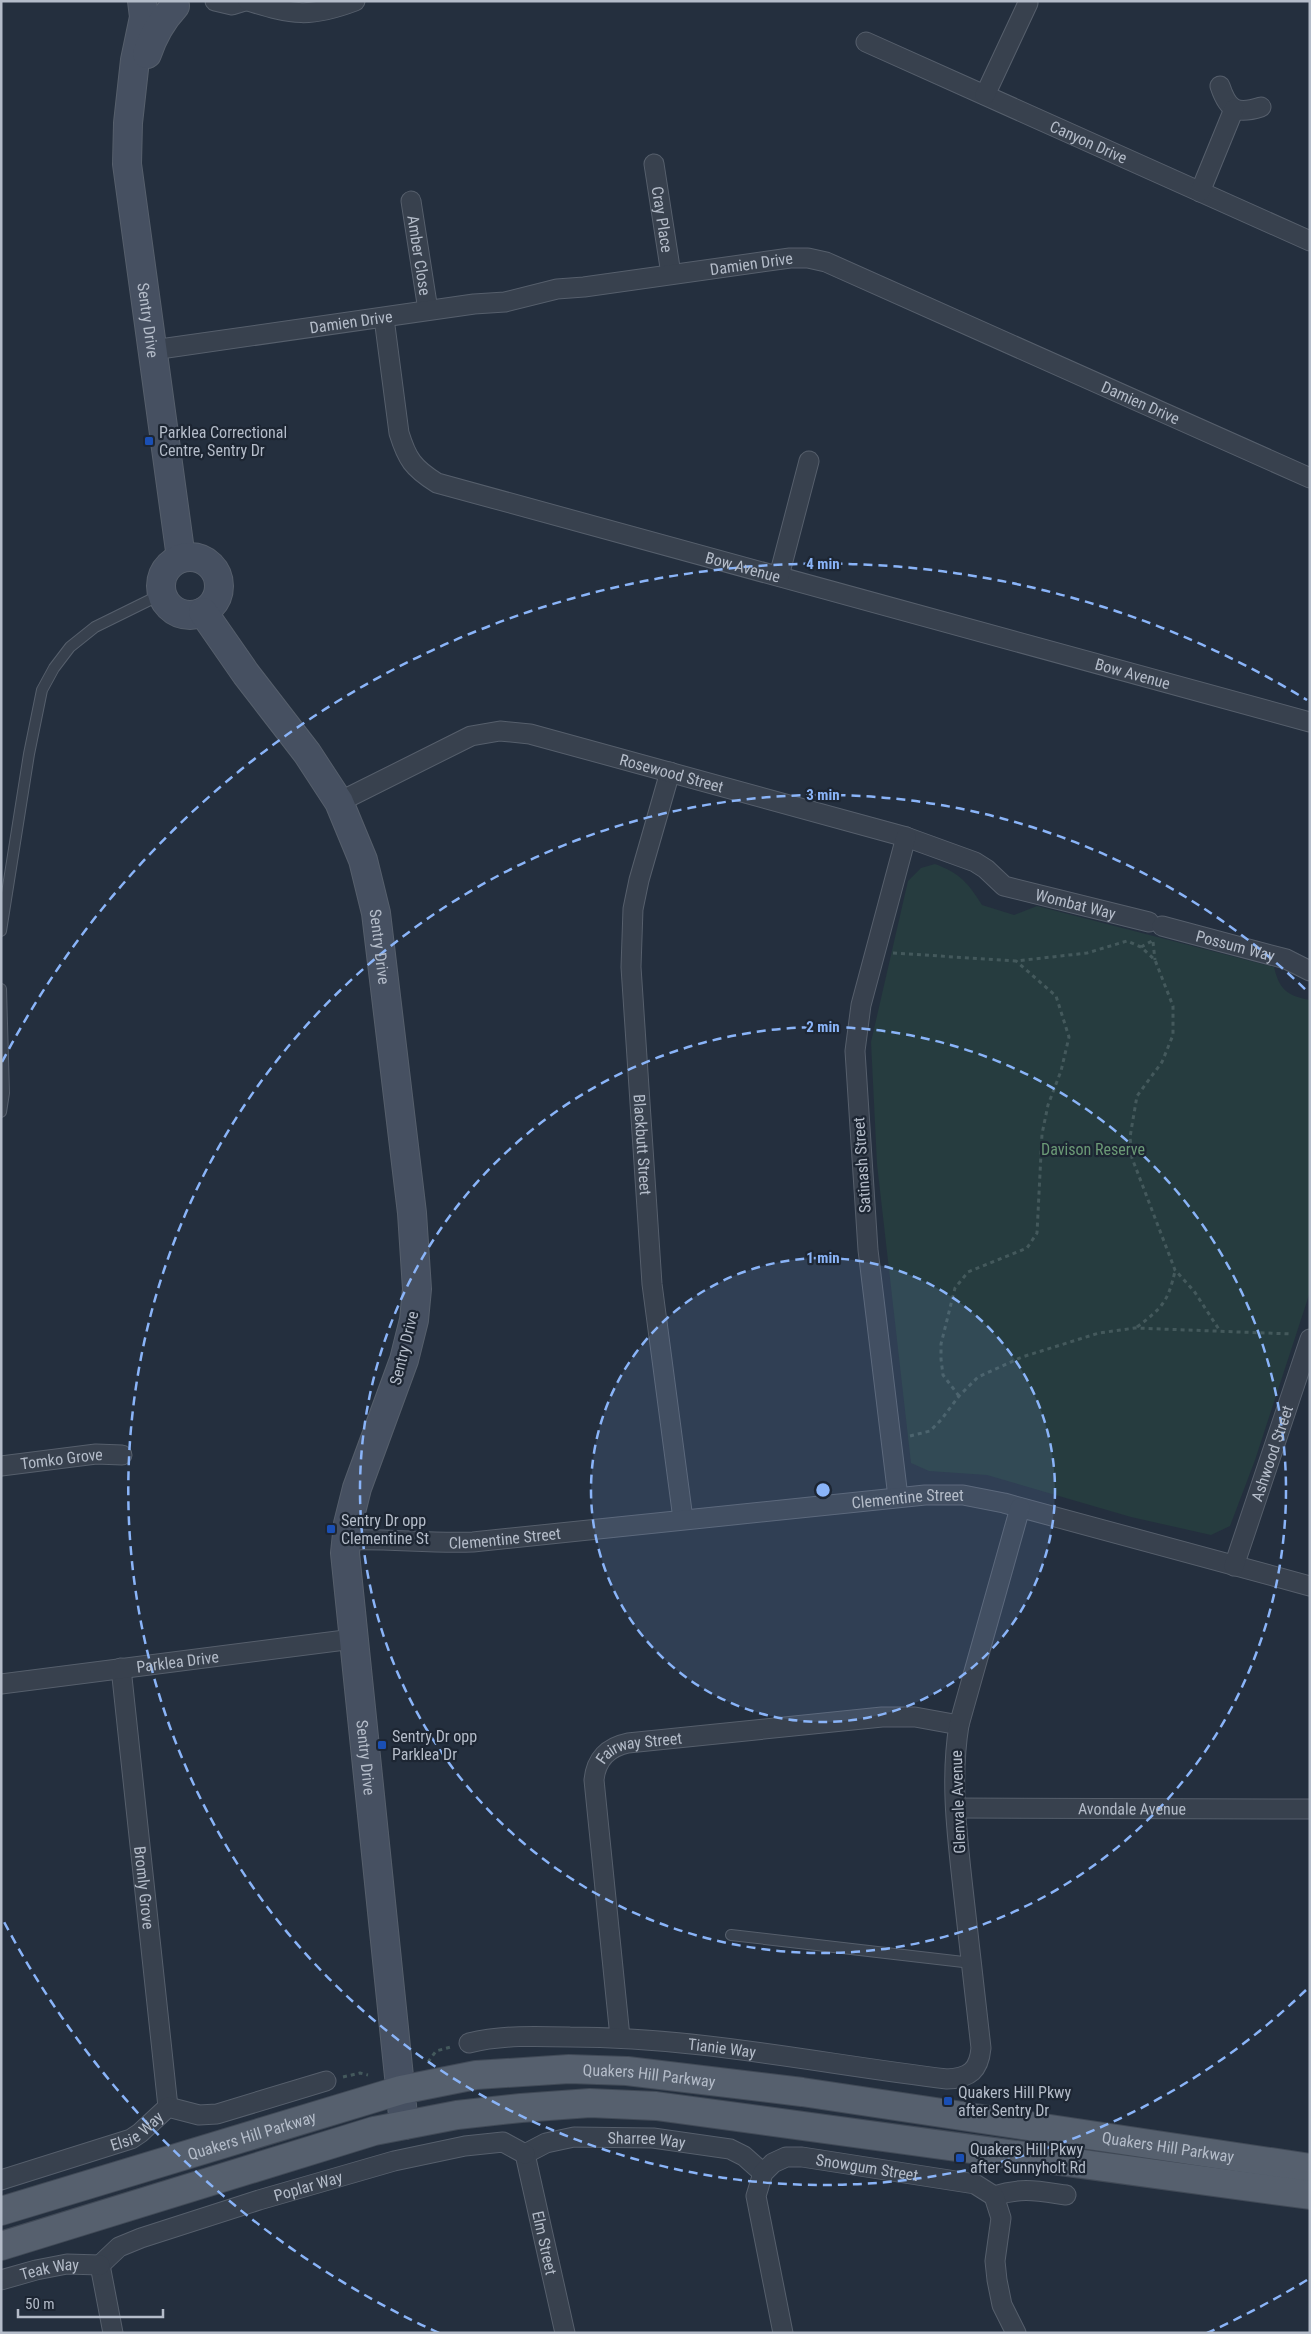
<svg xmlns="http://www.w3.org/2000/svg" width="1311" height="2334" viewBox="0 0 1311 2334" font-family="'Roboto Condensed',sans-serif">
  <style>
    .green { fill: #263c3f }
    .lines { fill: none; stroke-linecap: round; stroke-linejoin: round }
    .lane-casing { stroke: #565f6c; stroke-width: 12 }
    .street-casing { stroke: #565f6c; stroke-width: 21 }
    .secondary-casing { stroke: #565f6c; stroke-width: 30 }
    .primary-casing { stroke: #414a57; stroke-width: 30 }
    .path { stroke: #44595c; stroke-width: 3; stroke-dasharray: 4 4; stroke-linecap: butt }
    .lane { stroke: #38414e; stroke-width: 10 }
    .street { stroke: #38414e; stroke-width: 19 }
    .secondary { stroke: #465061; stroke-width: 28 }
    .primary { stroke: #56606e; stroke-width: 28 }
    .ring { fill: none; stroke: #8ab4f8; stroke-width: 2.5; stroke-dasharray: 9 6 }
    .transit-dot { fill: #1a4fb4; stroke: #1d2633; stroke-width: 2 }
    .labels { text-anchor: middle; dominant-baseline: central; stroke-width: 4.5; stroke-linejoin: round; paint-order: stroke }
    .street-label { font-size: 16px; fill: #b4bcc9; stroke: #1d2633 }
    .poi-label { font-size: 16px; fill: #b4bcc9; stroke: #1d2633; text-anchor: start }
    .park-label { font-size: 16px; fill: #6b9a76; stroke: #1d2633 }
    .centre { fill: #8ab4f8; stroke: #1d2633; stroke-width: 2.5 }
    .ring-label { font-size: 15px; text-anchor: middle; font-weight: bold; fill: #8ab4f8; stroke: #1d2633; stroke-width: 4.5; stroke-linejoin: round; paint-order: stroke }
  </style>
  <rect width="100%" height="100%" fill="#242f3e"/>
  <path class="green" d="M935,864C961,874 968,883 982,905L1014,915L1037,906L1274,967C1279,989 1287,996 1310,1000V1292L1255,1460L1230,1526L1211,1535L1131,1517L987,1475L929,1471L911,1463L877,1164L871,1042L908,881L921,868Z"/>
  <g class="lines">
    <g class="lane-casing">
      <path id="lane" d="M1,931L29,754L42,690L54,668L70,647L95,627L162,594
        M1,989L4,1093L1,1112
        M731,1935L972,1963"/>
    </g>
    <g class="street-casing">
      <g id="street">
        <path d="M215,1L232,5L245,1"/>
        <path d="M248,1C293,15 310,18 355,1"/>
        <path id="s1" d="M866,42L1310,241"/>
        <path d="M1220,86C1228,110 1236,115 1261,107"/>
        <path d="M985,95L1028,3"/>
        <path id="s2" d="M654,164L671,274"/>
        <path d="M1200,192L1234,109"/>
        <path id="s3" d="M411,201L428,310"/>
        <path id="s4" d="M384,318L399,433C407,459 413,468 437,483L1310,722"/>
        <path id="s5" d="M153,350L474,304L505,302L557,289L584,287L790,258H808L826,262L1310,478"/>
        <path d="M779,576L809,461"/>
        <path id="s6" d="M670,772L639,880L633,909L631,967L652,1284L683,1519"/>
        <path id="s7" d="M339,802L471,736L500,731L530,734L906,837L975,862L986,869L1004,886L1149,922"/>
        <path id="s8" d="M1162,926L1286,959L1310,971"/>
        <path id="s9" d="M1,1466L96,1454L122,1455"/>
        <path d="M898,1497L868,1250L855,1051L861,1005L906,837"/>
        <path id="s10" d="M346,1540C388,1538 430,1544 473,1542L925,1495H963L1004,1503L1310,1586"/>
        <path id="s11" d="M1234,1566L1310,1339"/>
        <path id="s12" d="M121,1668L168,2107"/>
        <path id="s13" d="M1,1684L353,1639"/>
        <path id="s14" d="M956,1808L1310,1809"/>
        <path id="s15" d="M620,2037L594,1780C596,1759 608,1747 628,1743L882,1717H915L959,1725"/>
        <path id="s16" d="M469,2043C502,2035 536,2036 570,2037C697,2037 822,2064 947,2079C970,2078 979,2070 981,2048C975,1995 969,1942 963,1889C957,1834 950,1780 959,1725L1020,1508"/>
        <path id="s17" d="M525,2154L546,2143L574,2137L653,2138L730,2149L744,2156L763,2173"/>
        <path id="s18" d="M525,2154L565,2333"/>
        <path id="s19" d="M1,2180L131,2139L140,2133L168,2107L199,2115L217,2114L326,2081"/>
        <path d="M994,2196C1021,2187 1038,2191 1066,2195"/>
        <path id="s20" d="M100,2265L119,2247L141,2238L259,2200L394,2161L465,2146L503,2142L525,2154"/>
        <path d="M100,2265L113,2333"/>
        <path id="s21" d="M1,2280L36,2270L67,2264L100,2265"/>
        <path id="s22" d="M783,2333L756,2196L763,2173L773,2163L786,2157H802L975,2184L994,2196L1001,2218L995,2261L997,2280L1002,2305L1016,2333"/>
      </g>
    </g>
    <g class="secondary-casing">
      <g id="secondary">
        <path id="s23" d="M142,1L144,17L135,60L128,123L127,164L181,558"/>
        <path d="M147,54C153,36 162,20 175,6"/>
        <circle cx="190" cy="586" r="29"/>
        <path id="s24" d="M203,612L246,674L307,753L339,802L363,860L376,913L412,1213L417,1289L414,1320L404,1360L357,1488L348,1524L345,1553L404,2125"/>
      </g>
    </g>
    <g class="primary-casing">
      <g id="primary">
        <path id="s25" d="M1,2211L401,2090L476,2075L569,2069L627,2071L802,2092L1310,2168"/>
        <path d="M1,2246L374,2131L457,2115L521,2108L590,2103L656,2106L1310,2195"/>
      </g>
    </g>
    <path class="path" d="M1153,942L1155,960
      M1141,947L1152,941
      M893,953L1016,961L1087,953L1127,941L1141,947L1155,960L1173,1006V1035L1162,1062L1137,1096L1130,1137L1132,1158L1175,1270L1194,1291L1220,1331
      M1137,1327C1162,1308 1168,1302 1175,1271
      M959,1396L943,1375L941,1359V1344L955,1288L968,1272L1027,1248L1037,1233L1042,1134L1048,1105L1061,1071L1069,1037L1056,996L1016,961
      M910,1436L930,1431L941,1420L959,1396L978,1377L1022,1357L1099,1333L1135,1328L1292,1334
      M428,2062L436,2051L451,2047
      M343,2077L360,2073L368,2075"/>
    <use href="#lane" class="lane"/>
    <use href="#street" class="street"/>
    <use href="#secondary" class="secondary"/>
    <use href="#primary" class="primary"/>
  </g>
  <circle cx="823" cy="1490" r="232" fill="#8ab4f8" fill-opacity=".12"/>
  <g class="ring">
    <circle cx="823" cy="1490" r="232"/>
    <circle cx="823" cy="1490" r="463"/>
    <path d="M1306 1990A695 695 0 1 1 1306 990"/>
    <path d="M1307 2280A926 926 0 0 1 1207 2333M439 2333A926 926 0 0 1 2 1918M2 1062A926 926 0 0 1 1307 700"/>
  </g>
  <g class="transit-dot">
    <rect x="144" y="436" width="10" height="10" rx="2.5"/>
    <rect x="326" y="1524" width="10" height="10" rx="2.5"/>
    <rect x="377" y="1740" width="10" height="10" rx="2.5"/>
    <rect x="943" y="2096" width="10" height="10" rx="2.5"/>
    <rect x="955" y="2153" width="10" height="10" rx="2.5"/>
  </g>
  <g class="labels">
    <g class="street-label">
      <text stroke="none"><textPath href="#s1" startOffset="244">Canyon Drive</textPath></text>
      <text stroke="none"><textPath href="#s2" startOffset="56">Cray Place</textPath></text>
      <text stroke="none"><textPath href="#s3" startOffset="55">Amber Close</textPath></text>
      <text stroke="none"><textPath href="#s5" startOffset="605">Damien Drive</textPath></text>
      <text stroke="none"><textPath href="#s23" startOffset="322">Sentry Drive</textPath></text>
      <text stroke="none"><textPath href="#s5" startOffset="200">Damien Drive</textPath></text>
      <text stroke="none"><textPath href="#s5" startOffset="1025">Damien Drive</textPath></text>
      <text stroke="none"><textPath href="#s4" startOffset="498">Bow Avenue</textPath></text>
      <text stroke="none"><textPath href="#s4" startOffset="902">Bow Avenue</textPath></text>
      <text stroke="none"><textPath href="#s7" startOffset="354">Rosewood Street</textPath></text>
      <text stroke="none"><textPath href="#s7" startOffset="782">Wombat Way</textPath></text>
      <text stroke="none"><textPath href="#s8" startOffset="76">Possum Way</textPath></text>
      <text stroke="none"><textPath href="#s24" startOffset="385">Sentry Drive</textPath></text>
      <text stroke="none"><textPath href="#s6" startOffset="378">Blackbutt Street</textPath></text>
      <text transform="translate(862 1165) rotate(-94)">Satinash Street</text>
      <text transform="translate(404 1348) rotate(-76)">Sentry Drive</text>
      <text stroke="none"><textPath href="#s11" startOffset="119">Ashwood Street</textPath></text>
      <text stroke="none"><textPath href="#s9" startOffset="61">Tomko Grove</textPath></text>
      <text stroke="none"><textPath href="#s10" startOffset="564">Clementine Street</textPath></text>
      <text stroke="none"><textPath href="#s10" startOffset="159">Clementine Street</textPath></text>
      <text stroke="none"><textPath href="#s13" startOffset="178">Parklea Drive</textPath></text>
      <text stroke="none"><textPath href="#s15" startOffset="322">Fairway Street</textPath></text>
      <text stroke="none"><textPath href="#s24" startOffset="1210">Sentry Drive</textPath></text>
      <text transform="translate(958 1802) rotate(-92)">Glenvale Avenue</text>
      <text stroke="none"><textPath href="#s14" startOffset="176">Avondale Avenue</textPath></text>
      <text stroke="none"><textPath href="#s12" startOffset="221">Bromly Grove</textPath></text>
      <text stroke="none"><textPath href="#s16" startOffset="254">Tianie Way</textPath></text>
      <text stroke="none"><textPath href="#s25" startOffset="668">Quakers Hill Parkway</textPath></text>
      <text stroke="none"><textPath href="#s19" startOffset="145">Elsie Way</textPath></text>
      <text stroke="none"><textPath href="#s25" startOffset="262">Quakers Hill Parkway</textPath></text>
      <text stroke="none"><textPath href="#s17" startOffset="125">Sharree Way</textPath></text>
      <text stroke="none"><textPath href="#s25" startOffset="1192">Quakers Hill Parkway</textPath></text>
      <text stroke="none"><textPath href="#s22" startOffset="274">Snowgum Street</textPath></text>
      <text stroke="none"><textPath href="#s20" startOffset="225">Poplar Way</textPath></text>
      <text stroke="none"><textPath href="#s18" startOffset="91">Elm Street</textPath></text>
      <text stroke="none"><textPath href="#s21" startOffset="50">Teak Way</textPath></text>
    </g>
    <g class="poi-label">
      <text x="159" y="432">Parklea Correctional<tspan x="159" dy="18">Centre, Sentry Dr</tspan></text>
      <text x="341" y="1520">Sentry Dr opp<tspan x="341" dy="18">Clementine St</tspan></text>
      <text x="392" y="1736">Sentry Dr opp<tspan x="392" dy="18">Parklea Dr</tspan></text>
      <text x="958" y="2092">Quakers Hill Pkwy<tspan x="958" dy="18">after Sentry Dr</tspan></text>
      <text x="970" y="2149">Quakers Hill Pkwy<tspan x="970" dy="18">after Sunnyholt Rd</tspan></text>
    </g>
    <g class="park-label">
      <text x="1093" y="1149">Davison Reserve</text>
    </g>
  </g>
  <circle cx="823" cy="1490" r="8" class="centre"/>
  <g class="ring-label">
    <text x="823" y="569">4 min</text>
    <text x="823" y="800">3 min</text>
    <text x="823" y="1032">2 min</text>
    <text x="823" y="1263">1 min</text>
  </g>
  <rect width="1311" height="2334" fill="none" stroke="#b4bcc9" stroke-width="5"/>
  <path d="M18 2309v8h145v-8" fill="none" stroke="#b4bcc9" stroke-width="2.5"/>
  <text x="25" y="2309" font-size="15" fill="#b4bcc9" stroke="#1d2633" stroke-width="4" paint-order="stroke">50 m</text>
</svg>
